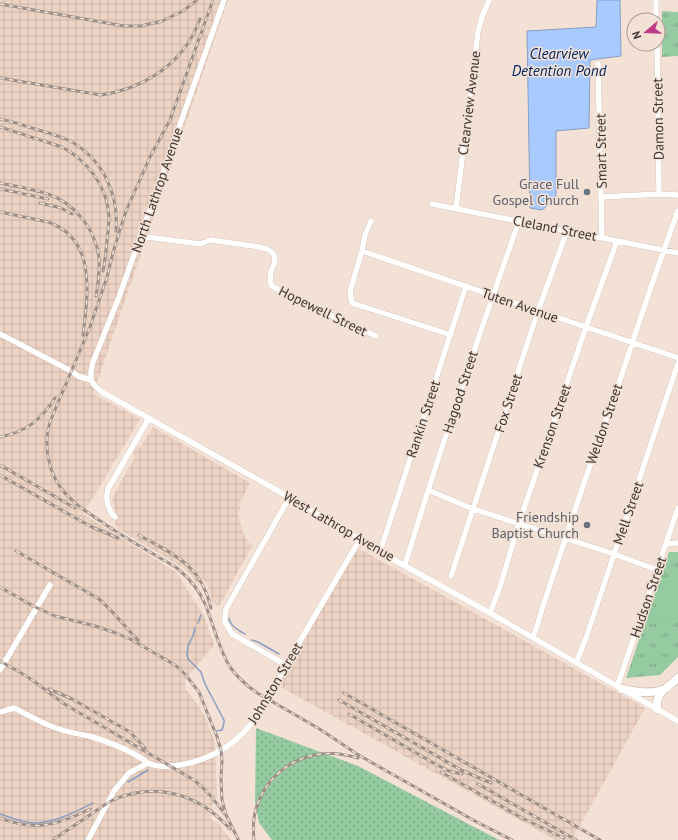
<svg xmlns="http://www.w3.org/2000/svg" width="678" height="840" viewBox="0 0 678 840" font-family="'PT Sans',sans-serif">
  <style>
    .industrial { fill: url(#industrial-grid) }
    .grass { fill: url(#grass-dots) }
    .park { fill: url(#park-tufts) }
    .pitch { fill: #96caa0 }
    .water { fill: #a8cafe; stroke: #889ec1 }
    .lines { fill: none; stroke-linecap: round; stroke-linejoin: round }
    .stream { stroke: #889ec1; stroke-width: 1.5 }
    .minor-casing { stroke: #c3b0a6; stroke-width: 6 }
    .highway-casing { stroke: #c3b0a6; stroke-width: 9 }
    .minor { stroke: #fff; stroke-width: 5.5 }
    .highway { stroke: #fff; stroke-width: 8 }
    .rail-casing { stroke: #9e9089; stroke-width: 3 }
    .rail { stroke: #f4e1d6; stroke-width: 1.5; stroke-dasharray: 4.5; stroke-linecap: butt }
    .worship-dot { fill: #6b7280; stroke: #f4e1d6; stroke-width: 1.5 }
    .labels { text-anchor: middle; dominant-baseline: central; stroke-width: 3; stroke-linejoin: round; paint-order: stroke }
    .street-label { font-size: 14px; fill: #3d3632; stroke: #f4e1d6 }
    .worship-label { font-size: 14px; fill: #5b616d; stroke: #f4e1d6; text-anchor: end }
    .water-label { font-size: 15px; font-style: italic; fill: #002660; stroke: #f4e1d6 }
  </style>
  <defs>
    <pattern id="industrial-grid" width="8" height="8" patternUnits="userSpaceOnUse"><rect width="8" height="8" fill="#edd3c4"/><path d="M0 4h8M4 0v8" fill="none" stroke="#ccb6a9"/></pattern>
    <pattern id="grass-dots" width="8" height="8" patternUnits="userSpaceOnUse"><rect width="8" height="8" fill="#96caa0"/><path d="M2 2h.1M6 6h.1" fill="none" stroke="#7ca583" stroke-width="1.8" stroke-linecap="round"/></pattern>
    <pattern id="park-tufts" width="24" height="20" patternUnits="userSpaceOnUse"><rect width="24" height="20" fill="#96caa0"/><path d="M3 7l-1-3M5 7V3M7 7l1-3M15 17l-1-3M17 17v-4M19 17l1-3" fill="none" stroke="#7ca583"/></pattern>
  </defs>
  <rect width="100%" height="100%" fill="#f4e1d6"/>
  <path class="industrial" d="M0,0H228L93,394L140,419L83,514L176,572L203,614L214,645L186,679L185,688L200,708L206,719L215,743L217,797L211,807L214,810L210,819L219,824L231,840H0Z
    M153,427L250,483L238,506L241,508L238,513L243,532L246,539L252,546L219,606L212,602L208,586L203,579L196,583L190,574L182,567L118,529L115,524L117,517L112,498L135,457L132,454L137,446L140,448Z
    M356,547L645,708L572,840H555L279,686Z"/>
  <path class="grass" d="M256,728L358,766L499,840H272L259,823L255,802Z"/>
  <path class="park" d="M662,11L678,12V56L662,57Z
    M669,552H678V657L660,675L626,678Z"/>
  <path class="pitch" d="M678,571V617L655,616C659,599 664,583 678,571Z"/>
  <path class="water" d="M597,0H620L621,56L590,60L589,128L556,131V199L542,210L530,208L527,31L596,27Z"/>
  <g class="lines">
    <path class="stream" d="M229,618C230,626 238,630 245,634
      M198,623L201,615
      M195,628L193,636L188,646L187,654L188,659L201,672L205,684L224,720V723L222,730L217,731
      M252,640L258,642L279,654
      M128,782L148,770
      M0,814C9,817 24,823 34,823C55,823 75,812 93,803"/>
    <g class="minor-casing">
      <path id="minor" d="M656,0V20
        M657,44L659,194
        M598,64L602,238
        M602,197L659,194L678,195
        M432,204L678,253
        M456,208L478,32L482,17L489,0
        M371,221L365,235L362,251L350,291L351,299L352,303L451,335
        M140,236L200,244L211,240L259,247L267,249L272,252L274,255L275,259L274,264L271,271L270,282L272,286L277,289L343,321L376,336
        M362,251L538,311L678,358
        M0,334L71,371L78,376L91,380L95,386L102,392L280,492L360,539L380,552L490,613L678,721
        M91,380V371L93,362L119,297L224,0
        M428,490L473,509L614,554L657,570
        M115,517C108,511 105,498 108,489L149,418
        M666,544L678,543
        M380,552L466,286
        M405,565C440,449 479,335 519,221
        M451,576L538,311L567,231
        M490,613L499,590L519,523L586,327L617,241
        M533,638C561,549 591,462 622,374C640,319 658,265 678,211
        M576,663L586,638L678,363
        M286,665L232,634L225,622V617L226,609L289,498
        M0,670L50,585
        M617,687L678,508
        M0,712L14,708C28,715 41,723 56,728C67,732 78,734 89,736C109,742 131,750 148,763
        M88,840L114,791L129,773L148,763C151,764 155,766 159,766C189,768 223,754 243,733C250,726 257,717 262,709C265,704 266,700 270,696L286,665L360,539"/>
    </g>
    <g class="highway-casing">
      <path id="highway" d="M622,689C637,692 652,695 667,688
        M657,709C656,691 666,689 678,678"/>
    </g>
    <use href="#minor" class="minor"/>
    <use href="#highway" class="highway"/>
    <g class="rail-casing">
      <path id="rail" d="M213,0L170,120L150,157L126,211L114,249L107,277L90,327L52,417C49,424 47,432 47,440C46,461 54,484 70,498C78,507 89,513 99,520C124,538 151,552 177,568C189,578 199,589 205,604C214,625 218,648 230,667C238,678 248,687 259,694L318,728L357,754L376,765L475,821L512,840
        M0,4L124,26H141L162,21
        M158,23L183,11L197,0
        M0,78L101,95C146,88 185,62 200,19
        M0,119C11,121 22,125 32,128C45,132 58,135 70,141C103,159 119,194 116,231
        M0,127L62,147C88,161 107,186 109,216C109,224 108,232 107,240C106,251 105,261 103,271
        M0,183C16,186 33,189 48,194C76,204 96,230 99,259C100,272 98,284 96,296
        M0,189L48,199
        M40,203L61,208L72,214
        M0,212L48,222C97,239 88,294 83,335
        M0,437C26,432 41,420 55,398
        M0,465L75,508
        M0,475L79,520L92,527L118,538
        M139,535C174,555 201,564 211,608
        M16,551L99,599C114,612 125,627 138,640
        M0,587L33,606L55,616L95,626L116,633L132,640L175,665L185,674L199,692L217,737L221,750L222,760L221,779L222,800L226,815L238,839
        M0,661C12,668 24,674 35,682C46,690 55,698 66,705L194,780C206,789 215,801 224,813
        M49,689L72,699L130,732L145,748
        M344,693L600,840
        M339,700L463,771L491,783
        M349,714L437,765L449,771L462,774
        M441,772L524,819L564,838
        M478,784L576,840
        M0,818C35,832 58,825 90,809
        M54,839C66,831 78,823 90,815C97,810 105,804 113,800C156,781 199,794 230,829
        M254,840C253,830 253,819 256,809C270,764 314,744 358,758"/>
    </g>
    <use href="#rail" class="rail"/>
  </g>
  <g class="worship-dot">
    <circle cx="587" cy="192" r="4"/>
    <circle cx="587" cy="525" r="4"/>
  </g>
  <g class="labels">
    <g class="street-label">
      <text transform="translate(469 103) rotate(-83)">Clearview Avenue</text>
      <text transform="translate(658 119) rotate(-91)">Damon Street</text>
      <text transform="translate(601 151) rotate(-91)">Smart Street</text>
      <text transform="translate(157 190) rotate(-71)">North Lathrop Avenue</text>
      <text transform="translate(555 228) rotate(11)">Cleland Street</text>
      <text transform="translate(520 305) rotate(19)">Tuten Avenue</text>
      <text transform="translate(323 311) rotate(26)">Hopewell Street</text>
      <text transform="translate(460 392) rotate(-72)">Hagood Street</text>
      <text transform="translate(508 403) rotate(-72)">Fox Street</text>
      <text transform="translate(423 419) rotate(-72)">Rankin Street</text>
      <text transform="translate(604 424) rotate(-71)">Weldon Street</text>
      <text transform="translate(552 426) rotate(-71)">Krenson Street</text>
      <text transform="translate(628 513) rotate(-71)">Mell Street</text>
      <text transform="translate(339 526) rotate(30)">West Lathrop Avenue</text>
      <text transform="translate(648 597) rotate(-71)">Hudson Street</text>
      <text transform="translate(275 683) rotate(-59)">Johnston Street</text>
    </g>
    <g class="worship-label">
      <text x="579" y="184">Grace Full<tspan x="579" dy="16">Gospel Church</tspan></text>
      <text x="579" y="517">Friendship<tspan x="579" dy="16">Baptist Church</tspan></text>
    </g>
    <g class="water-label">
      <text x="559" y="53">Clearview<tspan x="559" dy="17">Detention Pond</tspan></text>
    </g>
  </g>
  <g transform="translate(646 32) rotate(251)"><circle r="19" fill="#f4e1d6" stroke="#ab9d94"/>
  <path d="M0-3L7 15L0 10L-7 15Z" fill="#bb3b85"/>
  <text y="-6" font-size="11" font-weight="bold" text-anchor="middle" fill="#3d3632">N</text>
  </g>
</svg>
